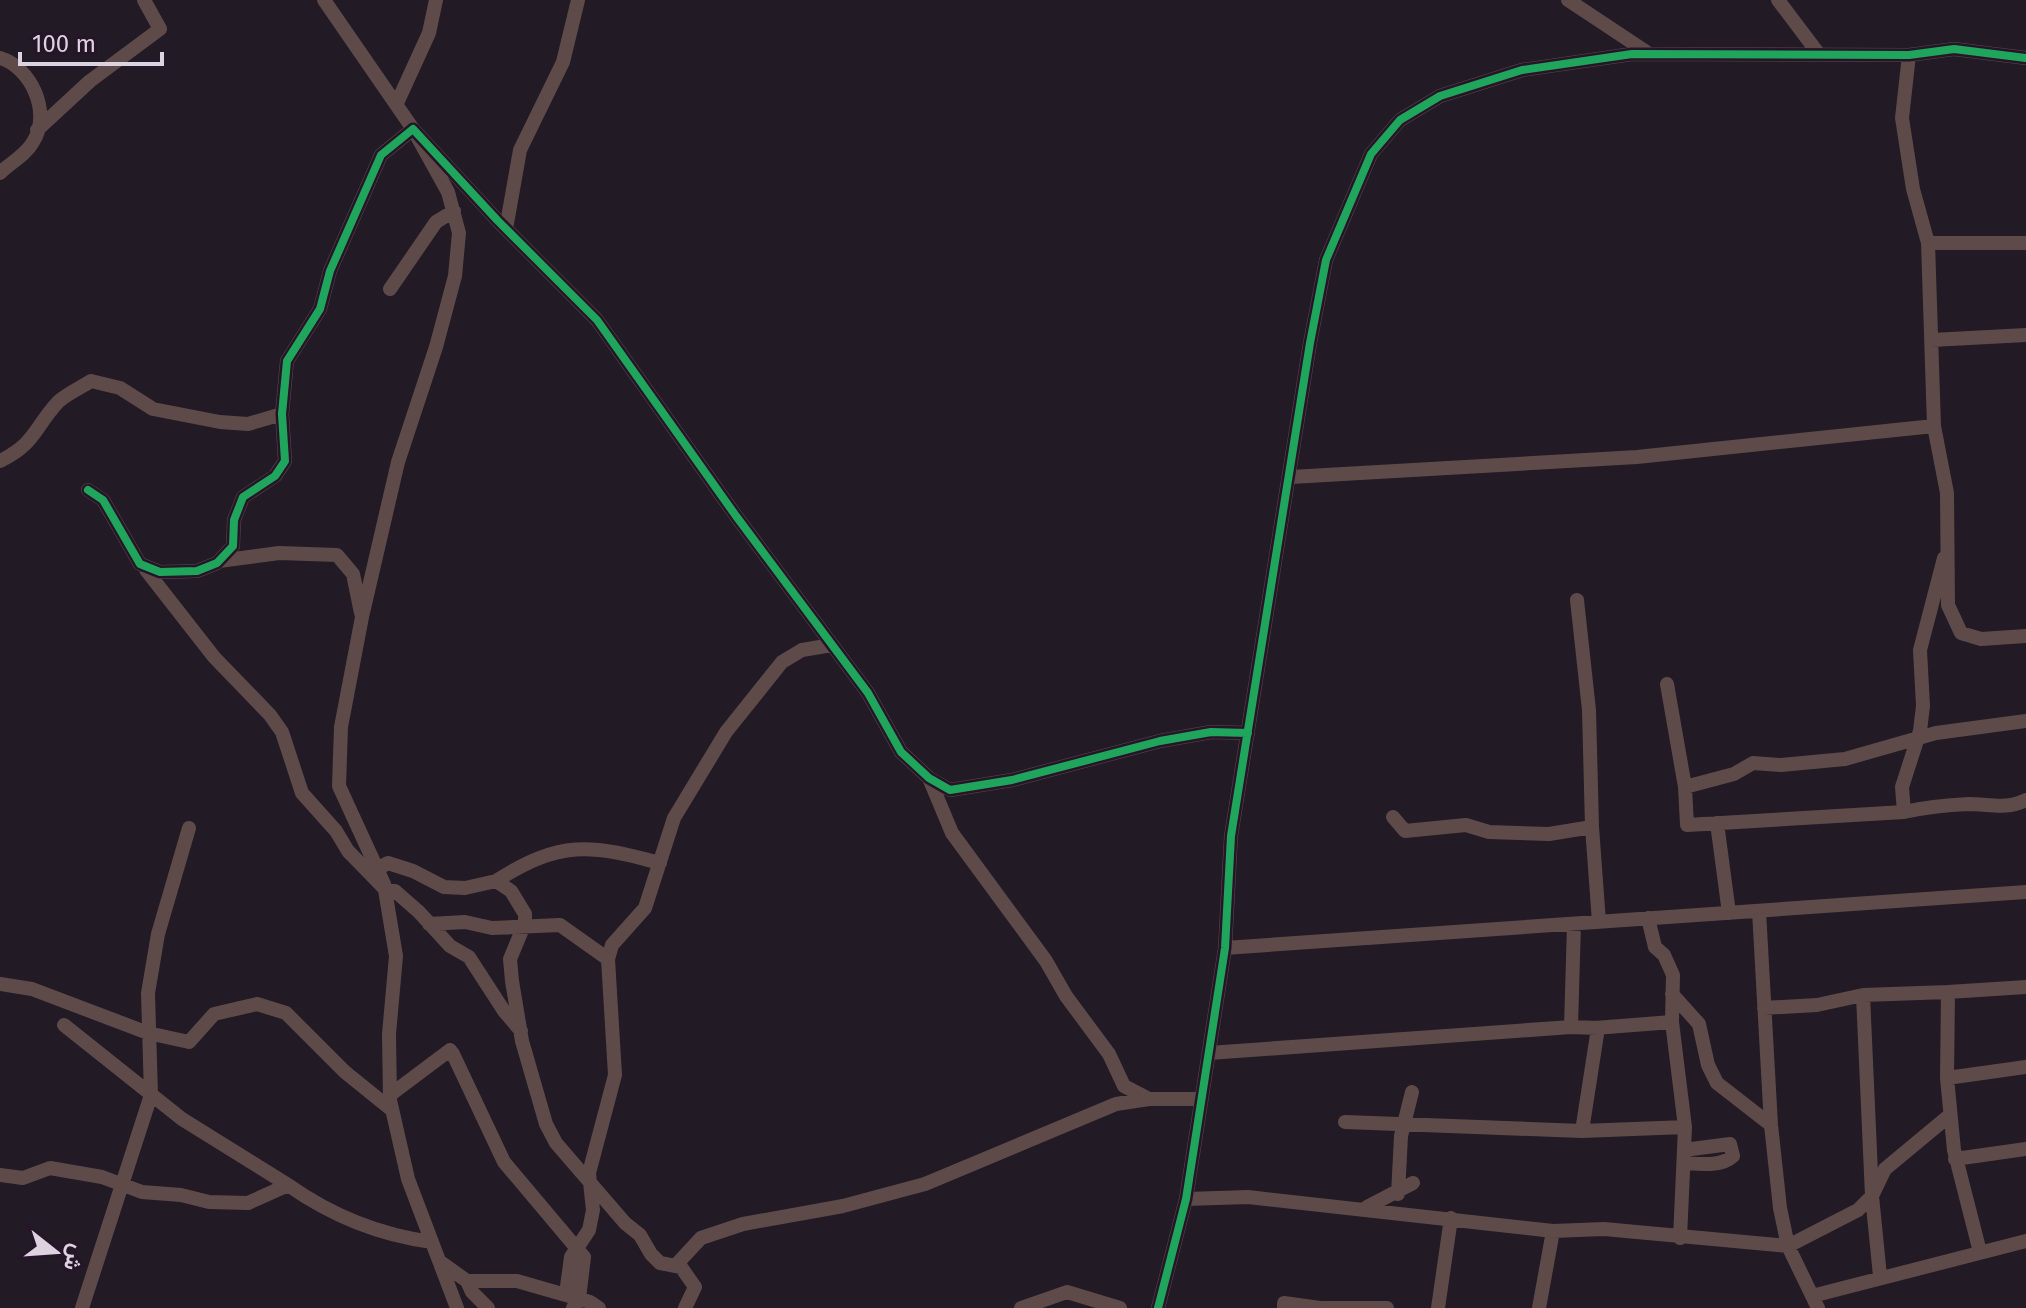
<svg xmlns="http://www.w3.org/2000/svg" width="2026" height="1308" viewBox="0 0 2026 1308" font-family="'Fira Sans',Vazirmatn,sans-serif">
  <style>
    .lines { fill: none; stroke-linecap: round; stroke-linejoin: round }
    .minor { stroke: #5e4b49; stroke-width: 14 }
    .cycleway-casing { stroke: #261529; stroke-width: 13 }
    .cycleway { stroke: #20a55d; stroke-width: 8 }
  </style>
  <rect width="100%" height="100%" fill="#221a24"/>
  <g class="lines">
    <path class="minor" d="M324,0L413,129L448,192L459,233L455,276L436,347L398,462L362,617L341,727L339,786L384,884L396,956L389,1034L390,1100L408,1179L457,1308
      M1568,0L1648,53
      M1778,0L1818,53
      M1909,55L1902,118L1913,189L1928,243L1934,426L1947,493L1948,605L1961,633L1981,639L2026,636
      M0,58C31,67 52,113 33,142C26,155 10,163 0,173
      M397,103L429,33L436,0
      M37,130L90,81L160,29L144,0
      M506,229L520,150L563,62L578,0
      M1928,243H2026
      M390,289L436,222L454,211
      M1932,340L2026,335
      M0,461C36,443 34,428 58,402C66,394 80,388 91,381L120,388L153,409L220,422L248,424L282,414
      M1291,477L1637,457L1934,426
      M88,490L103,500L140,564L160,572L197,571L217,563L233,546L234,520L243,497L275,476L285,461L282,414L287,361L320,309L330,271L381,155L413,129L498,221L597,320L736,516L868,693L901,752L929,778L950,790L1012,780L1160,741L1211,732L1248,733
      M219,561L279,553L337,555L353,574L361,613
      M146,570L214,657L270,715L282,732L302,793L336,831L348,851L385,889L395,891L419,912L450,946L469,957L504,1011L521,1031
      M1577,600L1589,710L1592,827
      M1667,684L1685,787L1687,825L1904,812C1926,807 1947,805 1969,804C1990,804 2007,810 2026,800
      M929,778L952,833L1046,961L1066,996L1109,1054L1124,1086L1149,1099H1201
      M1685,787L1734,774L1753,763L1781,765L1845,759L1936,733L2026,721
      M1904,812L1902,787L1920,731L1923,706L1920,650L1944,558
      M1393,817L1405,831L1466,825L1489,832L1549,834L1592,827L1599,922
      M1717,823L1729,913
      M377,869L388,863L413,871L444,887L465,888L496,881L511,891L525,914V923L510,959L512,981L522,1041L546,1124L556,1143L625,1223L640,1235L651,1254L660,1263L681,1267L695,1287L685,1308
      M496,881C560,840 590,844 660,863
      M1759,911L1771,1125L1780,1208L1788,1246L1818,1308
      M1648,918L1655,947L1664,955L1673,975L1672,1022
      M429,924L465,922L492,928L560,925L608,959L615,1075L589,1173L593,1210L589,1230L571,1257L566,1294
      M1574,924L1571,1027L1598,1028L1582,1131L1685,1127L1680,1238
      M1225,948L2026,892
      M608,959L612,945L645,908L674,818L726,732L782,662L802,650L832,645
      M0,984L32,989L148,1033L189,1042L214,1014L257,1004L286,1013L345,1072L392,1110
      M1672,994L1699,1024L1708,1065L1717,1083L1771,1125
      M1764,1008L1817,1005L1863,995
      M64,1025L182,1119L288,1185
      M1595,1028L1672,1022L1685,1127
      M1209,1053L1571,1027
      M1947,1078L2026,1067
      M390,1095L450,1050L453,1054L504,1162L584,1257L579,1299L573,1308
      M1345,1122L1582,1131
      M1955,1159L2026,1149
      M1684,1163C1700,1164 1721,1167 1733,1156L1730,1144L1684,1150
      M0,1175L23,1178L50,1168L102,1177L142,1192L181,1195L209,1202L248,1203L288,1185C332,1216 379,1235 432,1242
      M1398,1194L1401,1136L1412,1092
      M1186,1199L1248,1197L1553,1231L1604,1229L1788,1246L1858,1210L1872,1196L1885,1169L1950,1115
      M1367,1207L1413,1183
      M1980,1252L1954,1150L1947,1078L1948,992L2026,987
      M439,1261L467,1281H517L590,1302L599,1308
      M675,1266L701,1238L743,1224L843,1206L925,1184L1116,1104L1149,1099
      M1880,1276L1872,1196L1863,995L1948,992
      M467,1281L472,1292L488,1308
      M1812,1296L2026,1241
      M82,1308L151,1095L148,993L158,934L189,828
      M1021,1308L1067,1292L1120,1308
      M1158,1308L1186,1199L1225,948L1231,836L1310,343L1326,260L1371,154L1400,120L1440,96L1522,70L1632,54L1909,55L1954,49L2026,58
      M1284,1308V1303L1320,1308H1387
      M1438,1308L1451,1218
      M1539,1308L1553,1231"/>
    <g class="cycleway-casing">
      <path id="cycleway" d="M88,490L103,500L140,564L160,572L197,571L217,563L233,546L234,520L243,497L275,476L285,461L282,414L287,361L320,309L330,271L381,155L413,129L498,221L597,320L736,516L868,693L901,752L929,778L950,790L1012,780L1160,741L1211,732L1248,733
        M1158,1308L1186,1199L1225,948L1231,836L1310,343L1326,260L1371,154L1400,120L1440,96L1522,70L1632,54L1909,55L1954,49L2026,58"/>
    </g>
    <use href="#cycleway" class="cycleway"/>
  </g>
  <g transform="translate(56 1252) rotate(107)" stroke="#261529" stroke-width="6" paint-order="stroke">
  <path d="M0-6L14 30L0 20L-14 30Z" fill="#ddd2df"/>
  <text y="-12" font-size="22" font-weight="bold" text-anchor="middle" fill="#ddd2df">ش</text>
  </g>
  <path d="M20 52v12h142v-12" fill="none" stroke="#ddd2df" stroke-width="4"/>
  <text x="32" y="52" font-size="24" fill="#ddd2df" stroke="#261529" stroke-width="6" paint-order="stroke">100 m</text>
</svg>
